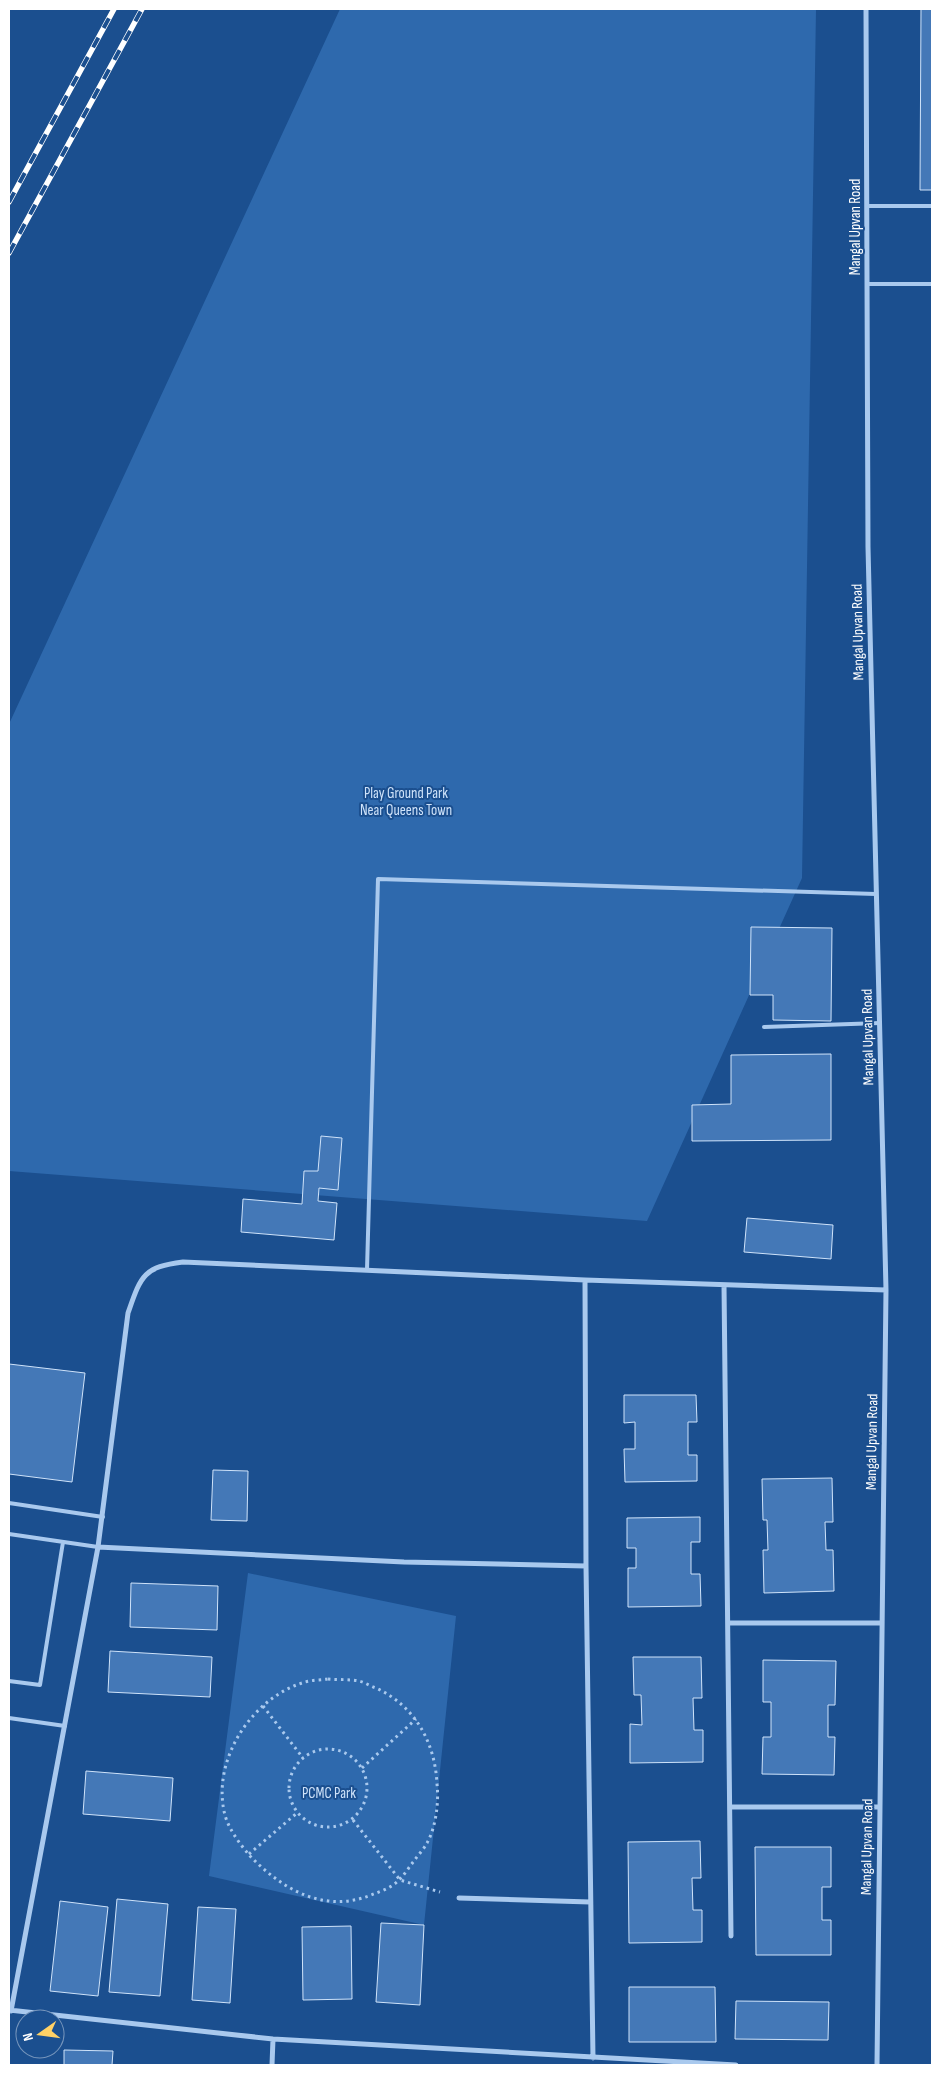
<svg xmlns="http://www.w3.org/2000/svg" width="941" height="2074" viewBox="0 0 941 2074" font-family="'Sofia Sans Condensed',sans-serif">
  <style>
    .green { fill: #2e69ad }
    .building { fill: #4478b7; stroke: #cfe3fa }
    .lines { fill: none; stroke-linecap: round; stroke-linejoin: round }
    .path { stroke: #a9c9ee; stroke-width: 3; stroke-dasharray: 2.5 4; stroke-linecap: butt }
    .service { stroke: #a9c9ee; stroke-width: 4 }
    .minor { stroke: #a9c9ee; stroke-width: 5 }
    .rail-casing { stroke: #fff; stroke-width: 5.5 }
    .rail { stroke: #1b4f8f; stroke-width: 4; stroke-dasharray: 11; stroke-linecap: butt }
    .labels { text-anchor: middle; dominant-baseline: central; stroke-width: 4; stroke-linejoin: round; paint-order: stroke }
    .street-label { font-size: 15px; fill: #fff; stroke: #1b4f8f }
    .park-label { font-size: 15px; fill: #cfe3fa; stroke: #1b4f8f }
  </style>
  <rect width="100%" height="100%" fill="#1b4f8f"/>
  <path class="green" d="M340,9H816L802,878L647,1221L9,1171V724Z
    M248,1573L456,1616L424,1925L209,1876Z"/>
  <path class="building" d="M921,9H932V190H920Z
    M751,927L832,928L831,1021L773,1020V995H750Z
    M831,1054V1140L692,1141V1105L731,1104V1055Z
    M321,1136L342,1138L338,1190L319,1188L318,1201L337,1203L334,1240L241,1232L243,1199L302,1204L304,1171H318Z
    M747,1218L833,1225L831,1259L744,1252Z
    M9,1364L85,1373L72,1482L9,1474Z
    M624,1395H696L697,1422H688V1455H697V1481L625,1482L624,1449H635V1422L624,1423Z
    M213,1470L248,1471L247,1521L211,1520Z
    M832,1478L833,1522H825L826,1550H833L834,1591L764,1593L763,1550H768L767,1520H763L762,1479Z
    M700,1517V1542H691V1574H700L701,1606L628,1607V1568H636V1548H627V1518Z
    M131,1583L218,1586L217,1630L130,1627Z
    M110,1651L212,1657L210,1697L108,1692Z
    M633,1657H701L702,1698H693L694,1730H703V1762L630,1763V1724L642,1725L641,1695H634Z
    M763,1660L836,1661L835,1705H828V1737H835L834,1775L762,1774L763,1737H771V1702H763Z
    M86,1771L173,1778L170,1821L83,1814Z
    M700,1841L701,1878H692L693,1910H702V1942L629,1943L628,1842Z
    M755,1847H831V1887H822V1920H831V1955H756Z
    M117,1899L168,1904L160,1996L109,1992Z
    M60,1901L108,1907L98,1996L50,1991Z
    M198,1907L236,1909L230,2003L192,2000Z
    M381,1923L424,1925L420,2005L376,2002Z
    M351,1926L352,1999L303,2000L302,1927Z
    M629,1987H715L716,2042H629Z
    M736,2001L829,2002L828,2040L735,2039Z
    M64,2050L113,2051L112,2065H64Z"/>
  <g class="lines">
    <path class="path" d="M328,1679C338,1680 349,1679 359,1681C364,1682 370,1686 376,1688C415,1706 435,1742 437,1784C439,1802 436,1827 427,1843C424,1849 418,1855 414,1861C409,1867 405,1874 400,1879C392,1888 381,1891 371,1895C324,1914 282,1889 250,1856C239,1843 227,1827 224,1811C213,1758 252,1699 302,1683C310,1680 320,1680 328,1679Z
      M263,1706L303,1758
      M289 1788a39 39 0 1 1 78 0a39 39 0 1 1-78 0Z
      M362,1768L416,1719
      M353,1820L400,1880L440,1892
      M249,1854L297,1813"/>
    <path class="service" d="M867,206H932
      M867,284H932
      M764,1027L880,1023
      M367,1270L378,879L876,894
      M9,1503L103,1517
      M9,1534L98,1547
      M9,1681L40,1685L63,1542
      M9,1718L65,1726"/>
    <path class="minor" d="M866,9L868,547L886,1290L877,2065
      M585,1280L586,1566L593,2058
      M724,1285L731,1936
      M98,1547L404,1562L586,1566
      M728,1623H882
      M730,1807H880
      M459,1898L590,1902
      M9,2010L273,2039L736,2065
      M11,2011L98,1547L128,1313C141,1276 143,1267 183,1262L585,1280L886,1290
      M272,2065L273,2039"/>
    <g class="rail-casing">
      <path id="rail" d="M9,202L114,9
        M9,253L142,9"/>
    </g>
    <use href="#rail" class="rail"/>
  </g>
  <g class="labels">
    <g class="street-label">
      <text transform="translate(855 227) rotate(-90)">Mangal Upvan Road</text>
      <text transform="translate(858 632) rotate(-91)">Mangal Upvan Road</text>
      <text transform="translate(868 1037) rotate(-91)">Mangal Upvan Road</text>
      <text transform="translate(872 1442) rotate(-89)">Mangal Upvan Road</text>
      <text transform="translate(867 1847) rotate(-89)">Mangal Upvan Road</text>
    </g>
    <g class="park-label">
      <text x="406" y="793">Play Ground Park<tspan x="406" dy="17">Near Queens Town</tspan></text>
      <text x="329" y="1793">PCMC Park</text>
    </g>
  </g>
  <rect width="941" height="2074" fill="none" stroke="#ffffff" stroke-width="20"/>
  <g transform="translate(40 2034) rotate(256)"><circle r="24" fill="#1b4f8f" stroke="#7695bc"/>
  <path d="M0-4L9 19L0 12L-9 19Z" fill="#ffd166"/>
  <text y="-8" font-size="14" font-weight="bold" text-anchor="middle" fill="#ffffff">N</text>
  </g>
</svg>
